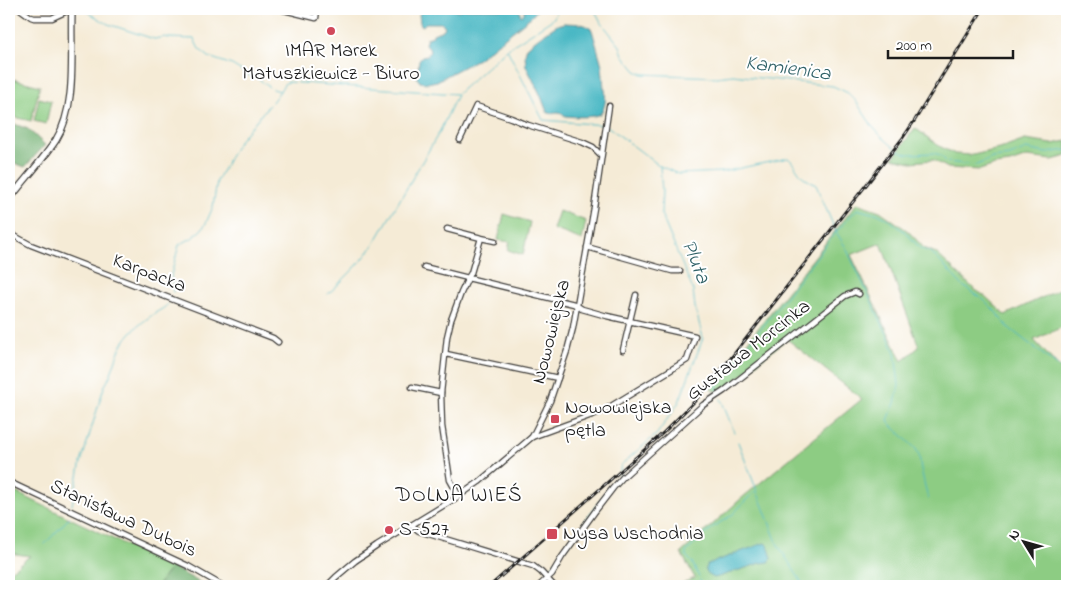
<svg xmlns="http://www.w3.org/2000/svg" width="1076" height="595" font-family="'Indie Flower',sans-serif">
  <rect width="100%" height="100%" fill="#fff"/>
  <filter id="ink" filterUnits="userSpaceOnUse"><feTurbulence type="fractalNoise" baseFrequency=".02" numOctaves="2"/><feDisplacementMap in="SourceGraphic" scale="10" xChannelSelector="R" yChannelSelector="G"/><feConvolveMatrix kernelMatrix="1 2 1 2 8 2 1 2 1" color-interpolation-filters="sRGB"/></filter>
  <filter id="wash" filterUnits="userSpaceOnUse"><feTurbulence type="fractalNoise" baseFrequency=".0096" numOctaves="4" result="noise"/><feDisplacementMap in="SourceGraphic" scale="20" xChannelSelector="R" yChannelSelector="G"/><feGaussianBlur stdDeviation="1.12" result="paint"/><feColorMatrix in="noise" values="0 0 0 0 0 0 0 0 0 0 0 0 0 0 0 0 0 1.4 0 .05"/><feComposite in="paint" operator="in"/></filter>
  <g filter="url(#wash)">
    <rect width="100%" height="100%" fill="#f5ebd6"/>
    <g fill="#8dcc83" stroke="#547450" fill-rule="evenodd">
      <path d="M9,78L40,86L31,121L9,116Z"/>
      <path d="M39,98L51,101L46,124L34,121Z"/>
      <path d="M915,128L939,146L955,154L973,155L1003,148L1025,140L1052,144L1067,141V156L1052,160L1027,157L1010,163L995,165L980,170L948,168L933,160L911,162L893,158Z"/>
      <path d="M857,203L880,211L908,231L924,248L936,253L974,289L985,296L1005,315L1067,286V325L1034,340L1067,376V586H676L695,578L681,553L743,497L862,399L787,339L722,391H713L711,388ZM881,243L919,347L902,361L851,255Z"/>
      <path d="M559,211L586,221L582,240L553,229Z"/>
      <path d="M504,214L530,222L523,255L508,250L510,242L498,240Z"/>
      <path d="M9,489L172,567L157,586H33L9,580V572L30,556L9,553Z"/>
    </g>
    <g fill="#72b071" stroke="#476646">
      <path d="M9,122L28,129L45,145L25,167L9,161Z"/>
      <path d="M172,567L206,586H157Z"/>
    </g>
    <g fill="#4ab8c4" stroke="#336a70">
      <path d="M427,9H453L457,11L463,9H519L521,16L524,13V9H538L532,16L478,59L448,75L437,81L427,83L420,82L417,78L419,60L422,56L428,55C432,49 428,48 425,44L427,38L433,36V34L443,30L445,27L443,24L441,23H426L423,26L421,25L420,23L419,14L422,11Z"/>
      <path d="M564,23C574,24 586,22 592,30L602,65L604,89H605C606,97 606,106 601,113C597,118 573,117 566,116C564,115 560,113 558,113C553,113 552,115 547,112L540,94L526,66L525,54L527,47L538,38L557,25Z"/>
      <path d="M764,543L768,545L772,558L769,562L761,563L715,578C710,577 707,573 705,568L708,564Z"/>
    </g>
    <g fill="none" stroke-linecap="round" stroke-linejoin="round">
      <g stroke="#4ab8c4" stroke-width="1">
        <path d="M85,9L91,14L108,24L154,39L166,37L168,38L194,39L199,49L209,57L232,65L250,76L259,79L269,87"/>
        <path d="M556,9V14L553,19L507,49L543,120L604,125"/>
        <path d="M594,9L601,22L620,46L623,55L636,71L643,74L716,77L733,75L833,86L848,93L855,100L873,127L880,135L897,150L908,154L934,153L940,155L947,162L976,165L984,162L992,158L1010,156L1026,149L1046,153L1067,150"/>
        <path d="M273,89L280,91L284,84L288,82L457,94L507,49"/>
        <path d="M272,102L280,91"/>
        <path d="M660,166L678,174L722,172L788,158C795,163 798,174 805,178C809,182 812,181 816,185L836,232L845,246L888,336L895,353L899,385L895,403L888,420L889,423L916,449L919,455L921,469L928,499"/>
        <path d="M173,292V288L171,275L179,245L192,238L202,229L206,223L213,207L217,181L238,142L269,105"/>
        <path d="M328,294C344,279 360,264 373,246L440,131L457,95"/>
        <path d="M719,392L717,387L718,384L836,232L857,209L871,213H876L888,219L905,232L921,249L931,252L963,286L984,300L994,310L1009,328L1067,373"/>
        <path d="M721,399L734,432"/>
        <path d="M738,442L778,545L804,586"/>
        <path d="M72,505C74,492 78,479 80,466L104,387C115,371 115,351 128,336C133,329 148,318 155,313C160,310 165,308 168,304"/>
        <path d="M45,544L70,517"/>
        <path d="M565,549L610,486L620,475C621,471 619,468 622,464L657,434L679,402L703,338L695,307L693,290L661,214L662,191L660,166L607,126"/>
        <path d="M546,575L560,556"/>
        <path d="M699,577L692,562L686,556V552L713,527L732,515L749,497L756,492"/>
        <path d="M700,580L702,586"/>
        <path d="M532,586L543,578"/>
      </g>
    </g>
  </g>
  <g filter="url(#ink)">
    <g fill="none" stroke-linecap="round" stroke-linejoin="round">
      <g stroke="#3d3b38" stroke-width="7">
        <g id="street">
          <path d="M20,9L31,17L34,18H52L67,11L72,12"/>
          <path d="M280,9L316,18L317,9"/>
          <path d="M460,140L476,106L511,118L528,125L582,142L593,147L601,155"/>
          <path d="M9,233L31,245L273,338L278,342"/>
          <path d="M481,238L495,241"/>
          <path d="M587,247L672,271H680"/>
          <path d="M424,267L468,278L471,273L481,238L447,229"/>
          <path d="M623,350L636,295"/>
          <path d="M446,354L558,378"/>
          <path d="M412,387L441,393"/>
          <path d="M9,482L188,566L223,586"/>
          <path d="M459,496L450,480L442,426L441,393L447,337L451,320L461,293L468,278L574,304L582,309L607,316L695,336L687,360L626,397L603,411L532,437"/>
          <path d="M411,525L419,531L533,566L541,572L554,586"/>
          <path d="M327,586L336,577L355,561L377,546L459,496L479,482L532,437L550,401L567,351L573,328L594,208L609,106"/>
          <path d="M539,586L552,574L562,557L596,510L613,488L623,477L703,405L724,391L845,296L855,292L859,294"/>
        </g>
      </g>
      <g stroke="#3d3b38" stroke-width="8">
        <path id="secondary" d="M9,200C24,180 42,161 56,140C78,105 70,49 72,9"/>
      </g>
      <use href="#street" stroke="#fff" stroke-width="4.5"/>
      <use href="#secondary" stroke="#fff" stroke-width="5.5"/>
      <g stroke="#1c1c1c" stroke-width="3">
        <path id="rail" d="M490,586L643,451L664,432L694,402L731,358L902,139L915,120L983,9"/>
      </g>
      <use href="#rail" stroke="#fff" stroke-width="1" stroke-dasharray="4" stroke-linecap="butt"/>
    </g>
  </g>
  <g fill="#d1495b" stroke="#fff" stroke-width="2">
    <circle cx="331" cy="31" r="5"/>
    <rect x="550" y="414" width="10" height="10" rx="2.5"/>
    <circle cx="389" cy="530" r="5"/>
    <rect x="546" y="528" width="12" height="12" rx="2.5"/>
  </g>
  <g text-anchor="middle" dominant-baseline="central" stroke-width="4" stroke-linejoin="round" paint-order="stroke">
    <g font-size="20" fill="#1c1c1c" stroke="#fff" text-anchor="start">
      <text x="331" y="51" text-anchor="middle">IMAR Marek<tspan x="331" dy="23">Matuszkiewicz - Biuro</tspan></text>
      <text x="565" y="408">Nowowiejska<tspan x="565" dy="23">pętla</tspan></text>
      <text x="399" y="530">S-527</text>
      <text x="563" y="534">Nysa Wschodnia</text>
    </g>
    <g font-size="20" fill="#1c1c1c" stroke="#fff">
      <text transform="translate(149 274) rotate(21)">Karpacka</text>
      <text transform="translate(552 332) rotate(-76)">Nowowiejska</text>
      <text transform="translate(749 351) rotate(-38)">Gustawa Morcinka</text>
      <text transform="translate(123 519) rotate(25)">Stanisława Dubois</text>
    </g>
    <g font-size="21" font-style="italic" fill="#316268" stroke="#fff">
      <text transform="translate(788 69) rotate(8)">Kamienica</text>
      <text transform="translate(695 262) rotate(68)">Pluta</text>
    </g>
    <g font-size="21" letter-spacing="1" fill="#1c1c1c" stroke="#fff">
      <text x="459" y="496">DOLNA WIEŚ</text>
    </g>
  </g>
  <rect width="1076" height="595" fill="none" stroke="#fff" stroke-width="30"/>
  <g transform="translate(1024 542) rotate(307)" stroke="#ffffff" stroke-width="4" paint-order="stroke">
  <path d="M0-4L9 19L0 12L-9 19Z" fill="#1c1c1c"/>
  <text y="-8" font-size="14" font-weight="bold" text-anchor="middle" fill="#1c1c1c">N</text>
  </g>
  <path d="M888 50v8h125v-8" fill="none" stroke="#1c1c1c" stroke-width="2.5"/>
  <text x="896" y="50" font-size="15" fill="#1c1c1c" stroke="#ffffff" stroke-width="4" paint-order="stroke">200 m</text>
</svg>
